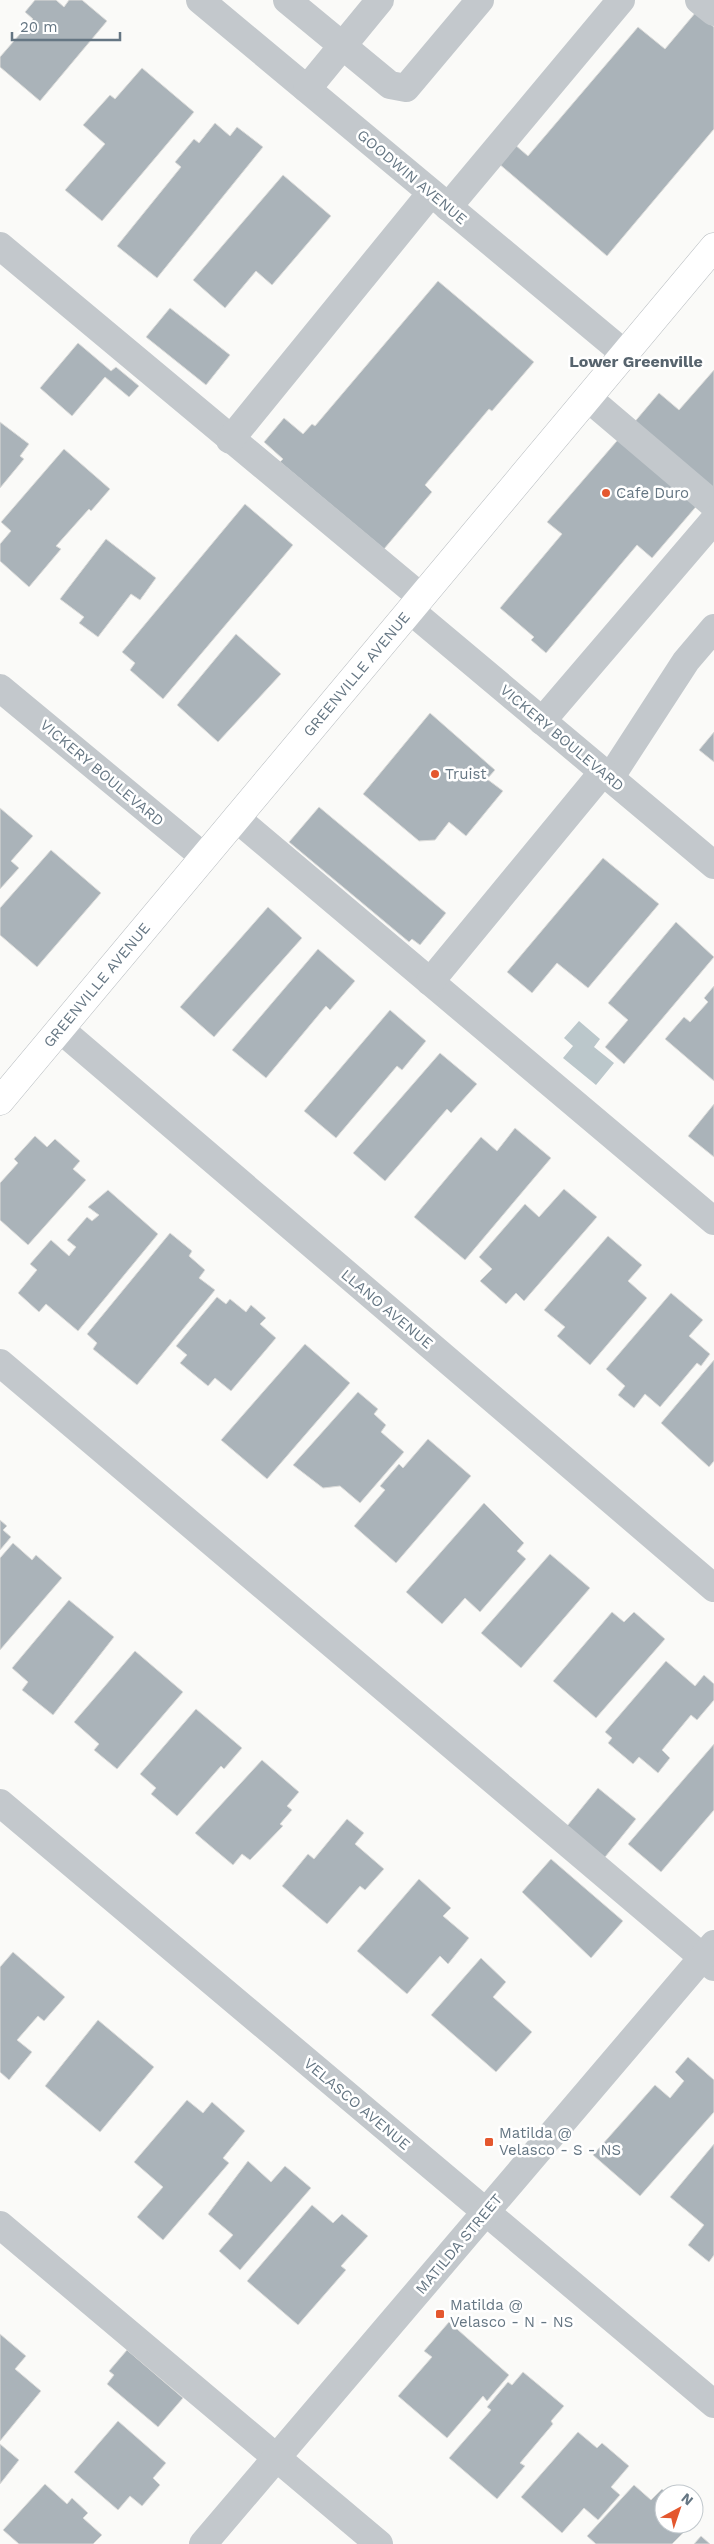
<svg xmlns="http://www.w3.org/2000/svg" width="714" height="2544" font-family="'Work Sans',sans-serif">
  <rect width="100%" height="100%" fill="#fafaf8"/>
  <path fill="#bbc7cb" d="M579,1021L600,1039L594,1047L614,1063L596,1085L563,1058L573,1046L564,1038Z"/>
  <g fill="#aab3b9" stroke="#dcdcda">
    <path d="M35,0H56L64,7L69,0H82L107,21L40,101L0,67V57L33,19L25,12Z"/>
    <path d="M696,12L714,27V129L607,256L491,157L507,138L528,156L638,27L665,49Z"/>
    <path d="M142,68L194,112L102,221L65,190L105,144L83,125L110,95L115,99Z"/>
    <path d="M215,123L230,136L237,127L263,147L157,278L117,246L181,167L175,162L194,139L199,143Z"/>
    <path d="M283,175L331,216L272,285L256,271L225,308L193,280Z"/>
    <path d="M438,281L534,362L492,411L489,409L425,485L432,492L384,549L280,462L283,459L264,442L284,418L303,434L312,424L315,426Z"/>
    <path d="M170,308L230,355L206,385L146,337Z"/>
    <path d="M78,343L111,371L116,367L139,386L129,397L105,377L72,416L40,388Z"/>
    <path d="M714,370V488L632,425L659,393L679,410Z"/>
    <path d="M0,422L29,444L20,456L24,459L0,488Z"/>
    <path d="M622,435L700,502L652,558L637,545L546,653L531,640L534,637L500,608L562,534L547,522Z"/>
    <path d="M64,449L110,489L91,511L89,509L56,546L61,549L29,587L0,561V544L11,531L1,522Z"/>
    <path d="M245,504L293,545L163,699L130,670L135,663L122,652Z"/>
    <path d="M106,539L156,578L140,600L131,594L98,637L79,623L84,617L60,599Z"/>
    <path d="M236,634L281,674L218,742L177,705Z"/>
    <path d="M430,713L495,770L487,779L503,791L466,836L449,822L435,840L419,841L363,794Z"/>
    <path d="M714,732V762L699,750Z"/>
    <path d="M319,807L446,913L420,945L412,939L409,942L289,842Z"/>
    <path d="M0,808L33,836L11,861L19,868L0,889Z"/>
    <path d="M51,850L101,893L37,967L0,935V908Z"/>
    <path d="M603,858L659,904L588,988L557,963L532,993L507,972Z"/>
    <path d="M268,907L302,938L214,1037L180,1007Z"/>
    <path d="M676,922L714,957L624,1064L605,1047L628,1020L608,1003Z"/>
    <path d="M318,949L355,981L330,1010L326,1006L266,1078L232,1050Z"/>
    <path d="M714,986V1081L665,1039L684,1017L690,1022L708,1002L704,998Z"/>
    <path d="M390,1010L426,1041L402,1070L397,1066L336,1138L304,1111Z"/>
    <path d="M440,1053L477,1084L451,1113L447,1109L385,1181L353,1153Z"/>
    <path d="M714,1104V1157L688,1136Z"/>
    <path d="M515,1128L551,1158L465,1260L414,1217L481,1137L497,1151Z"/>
    <path d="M35,1136L47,1147L55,1139L80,1161L73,1169L86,1180L28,1245L0,1220V1183L18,1163L14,1159Z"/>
    <path d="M564,1189L597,1217L524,1301L516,1293L506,1304L480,1281L492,1269L479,1257L525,1204L539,1217Z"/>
    <path d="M108,1190L158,1234L78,1331L46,1304L39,1312L18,1293L37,1270L30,1264L51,1240L69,1256L76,1247L67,1240L87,1217L92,1221L99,1215L88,1207Z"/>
    <path d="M170,1233L192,1251L189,1256L205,1270L199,1278L215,1290L137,1385L93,1349L97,1343L87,1334Z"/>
    <path d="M608,1236L642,1265L628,1281L647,1298L590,1365L557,1336L565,1327L544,1310Z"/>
    <path d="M671,1293L703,1320L689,1336L710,1354L701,1366L697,1363L660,1407L645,1394L634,1408L618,1395L625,1386L606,1369Z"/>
    <path d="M217,1297L226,1304L230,1299L246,1312L251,1305L266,1318L260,1324L276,1338L231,1391L215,1378L208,1386L180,1363L187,1355L176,1346Z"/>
    <path d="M305,1344L350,1383L267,1479L221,1440Z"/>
    <path d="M714,1360V1461L709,1467L661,1423Z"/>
    <path d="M358,1392L378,1409L374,1414L386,1425L381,1432L404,1452L360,1503L340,1486L323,1488L293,1465Z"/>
    <path d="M428,1439L471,1476L396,1563L354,1526L385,1490L380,1486L399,1464L403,1468Z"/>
    <path d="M484,1503L524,1543L517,1551L526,1559L480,1612L465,1598L442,1624L406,1592Z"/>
    <path d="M0,1520L7,1526L3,1530L11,1537L0,1550Z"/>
    <path d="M13,1543L32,1560L36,1555L62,1578L0,1650V1558Z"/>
    <path d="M550,1554L590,1588L521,1668L481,1633Z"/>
    <path d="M69,1600L114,1637L53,1715L22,1690L28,1682L12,1668Z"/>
    <path d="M612,1612L624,1622L634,1612L665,1639L596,1718L553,1681Z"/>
    <path d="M135,1651L183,1692L117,1769L94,1750L99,1744L74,1722Z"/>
    <path d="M666,1661L695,1686L704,1675L714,1684V1700L697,1720L691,1715L662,1750L670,1758L658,1773L639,1757L633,1764L608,1743L612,1738L605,1732Z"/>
    <path d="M196,1709L242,1748L224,1769L221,1766L177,1816L151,1794L156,1788L140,1774Z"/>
    <path d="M714,1744V1810L661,1872L628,1844Z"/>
    <path d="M262,1760L299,1792L287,1806L292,1810L280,1824L283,1826L250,1860L242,1854L233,1865L195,1833Z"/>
    <path d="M598,1788L636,1819L601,1862L563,1831Z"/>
    <path d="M347,1819L364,1833L355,1844L384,1869L365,1890L360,1886L327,1924L282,1886L308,1854L314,1859Z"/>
    <path d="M551,1859L623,1921L591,1958L522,1892Z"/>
    <path d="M419,1879L451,1908L443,1916L469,1938L448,1964L440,1956L407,1994L357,1951Z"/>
    <path d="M13,1952L65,1997L44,2021L38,2016L17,2040L32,2052L9,2080L0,2072V1967Z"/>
    <path d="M481,1958L506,1982L493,1997L532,2032L496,2072L431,2015Z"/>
    <path d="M98,2020L154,2067L100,2132L45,2086Z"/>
    <path d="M688,2057L714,2080V2112L640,2196L593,2155L655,2085L670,2098L684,2081L675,2072Z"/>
    <path d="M187,2100L203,2113L212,2102L245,2131L223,2158L229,2163L163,2240L137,2217L163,2187L134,2162Z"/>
    <path d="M714,2144V2255L709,2262L688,2245L704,2225L670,2197Z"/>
    <path d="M248,2161L271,2182L285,2166L311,2188L240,2270L219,2251L233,2235L208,2214Z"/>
    <path d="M312,2205L333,2223L342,2214L368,2236L341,2266L346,2270L298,2325L247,2281Z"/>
    <path d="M449,2322L509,2375L487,2401L483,2396L447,2438L398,2396L432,2357L424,2351Z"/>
    <path d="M0,2334L26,2356L15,2369L41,2391L0,2441Z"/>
    <path d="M127,2350L183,2398L158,2427L107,2384L114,2375L109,2371Z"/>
    <path d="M523,2372L564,2406L551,2421L553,2424L520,2463L525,2466L497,2499L449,2458L491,2410L487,2407L508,2382L512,2385Z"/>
    <path d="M118,2421L166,2463L153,2478L160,2485L142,2506L130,2496L118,2510L74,2472Z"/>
    <path d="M578,2432L597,2448L602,2443L629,2466L611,2487L620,2495L598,2520L584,2508L562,2533L521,2497Z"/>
    <path d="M0,2444L19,2460L0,2484Z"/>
    <path d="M45,2484L67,2504L72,2498L88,2513L83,2518L102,2535L93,2544H19L3,2530Z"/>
    <path d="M634,2485L651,2500L662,2489L667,2494H664V2524H692L672,2544H596L587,2536Z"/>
    <path d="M701,2536L710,2544H694Z"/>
  </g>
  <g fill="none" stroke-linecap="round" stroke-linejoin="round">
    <g stroke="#b5babe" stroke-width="29">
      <g id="major">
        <path id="s1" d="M0,1101L714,247"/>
      </g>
    </g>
    <g stroke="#c3c8cc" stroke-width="28">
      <path d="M200,0L625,354"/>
      <path d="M287,0L390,85L406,88L480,0"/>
      <path d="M699,0L714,12"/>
      <path d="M307,89L380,0"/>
      <path d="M448,207L621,0"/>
      <path d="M0,246L421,597"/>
      <path d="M588,398L714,505"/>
      <path d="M230,440L431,193"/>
      <path d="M410,610L714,865"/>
      <path d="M0,688L204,857"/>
      <path d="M542,721L714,520"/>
      <path d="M610,778L686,661L714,628"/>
      <path d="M236,818L714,1221"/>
      <path d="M430,982L603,772"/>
      <path d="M60,1029L714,1588"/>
      <path d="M0,1363L714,1967"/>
      <path d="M0,1803L714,2404"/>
      <path d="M0,2225L379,2544"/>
      <path d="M203,2544L714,1944"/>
    </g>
    <use href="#major" stroke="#fff" stroke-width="28"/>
  </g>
  <g fill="#e4572e" stroke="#fff" stroke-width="2">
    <circle cx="606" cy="493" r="5"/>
    <circle cx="435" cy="774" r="5"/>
    <rect x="484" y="2137" width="10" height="10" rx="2.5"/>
    <rect x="435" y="2309" width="10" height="10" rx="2.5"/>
  </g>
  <g text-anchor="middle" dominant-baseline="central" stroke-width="5" stroke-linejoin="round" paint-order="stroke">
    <g font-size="15" fill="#657683" stroke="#fff">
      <text transform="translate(412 177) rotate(40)">GOODWIN AVENUE</text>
      <text stroke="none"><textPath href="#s1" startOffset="556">GREENVILLE AVENUE</textPath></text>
      <text transform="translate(562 738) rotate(40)">VICKERY BOULEVARD</text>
      <text transform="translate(102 773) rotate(40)">VICKERY BOULEVARD</text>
      <text stroke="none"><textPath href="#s1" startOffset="151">GREENVILLE AVENUE</textPath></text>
      <text transform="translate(387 1309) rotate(40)">LLANO AVENUE</text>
      <text transform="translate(357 2104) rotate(40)">VELASCO AVENUE</text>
      <text transform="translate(459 2244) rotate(-50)">MATILDA STREET</text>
    </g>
    <g font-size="15" fill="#657683" stroke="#fff" text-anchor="start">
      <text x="616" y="493">Cafe Duro</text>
      <text x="445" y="774">Truist</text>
      <text x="499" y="2133">Matilda @<tspan x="499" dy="17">Velasco - S - NS</tspan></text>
      <text x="450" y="2305">Matilda @<tspan x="450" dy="17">Velasco - N - NS</tspan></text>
    </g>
    <g font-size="16" font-weight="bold" fill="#57646e" stroke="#fff">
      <text x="636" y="361">Lower Greenville</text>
    </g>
  </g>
  <g transform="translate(679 2509) rotate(40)"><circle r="24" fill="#ffffff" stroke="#c1c8cd"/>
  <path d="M0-4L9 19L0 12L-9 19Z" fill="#e4572e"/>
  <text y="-8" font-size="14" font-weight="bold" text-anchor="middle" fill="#657683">N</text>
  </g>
  <path d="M12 32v8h108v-8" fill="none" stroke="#657683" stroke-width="2.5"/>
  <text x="20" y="32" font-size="15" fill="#657683" stroke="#ffffff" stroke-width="4" paint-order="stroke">20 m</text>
</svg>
